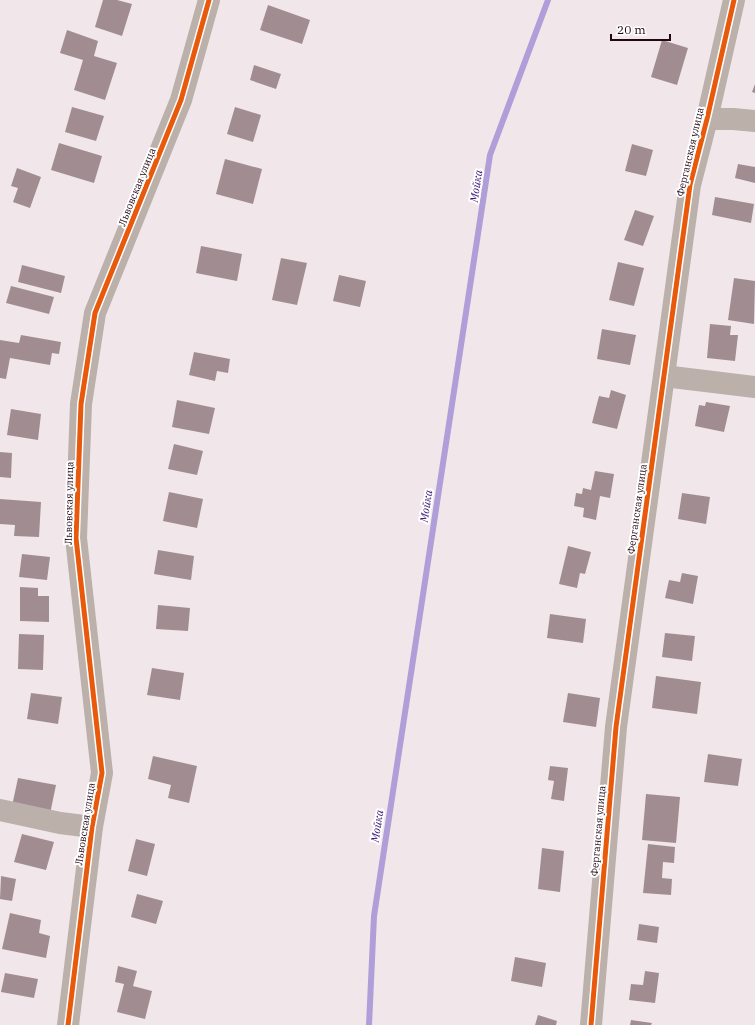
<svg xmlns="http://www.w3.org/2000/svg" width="755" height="1025" font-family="'IBM Plex Serif',serif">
  <rect width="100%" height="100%" fill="#f1e7ea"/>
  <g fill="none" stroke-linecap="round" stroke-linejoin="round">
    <path stroke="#b09ed8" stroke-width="6" d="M369,1025L374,916L490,155L548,0"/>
  </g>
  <g fill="#a18d91">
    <path d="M103,0H117L132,4L122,36L95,27Z"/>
    <path d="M268,5L310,20L302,44L260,30Z"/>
    <path d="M67,30L98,41L94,56L117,63L105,100L74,90L83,60L60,53Z"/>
    <path d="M662,40L688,48L677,85L651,77Z"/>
    <path d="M254,65L281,74L276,89L250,80Z"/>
    <path d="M755,84V93L752,92Z"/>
    <path d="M72,107L104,116L96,141L65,132Z"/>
    <path d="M235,107L261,115L253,142L227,134Z"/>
    <path d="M59,143L102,156L94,183L51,170Z"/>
    <path d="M632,144L653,150L646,176L625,171Z"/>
    <path d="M225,159L262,169L253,204L216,194Z"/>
    <path d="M738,164L755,167V183L735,178Z"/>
    <path d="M17,168L41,177L30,208L13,202L18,188L11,186Z"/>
    <path d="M715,197L754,204L751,223L712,215Z"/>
    <path d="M635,210L654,216L643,246L624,240Z"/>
    <path d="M201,246L242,254L237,281L196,273Z"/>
    <path d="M281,258L307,263L297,305L272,300Z"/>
    <path d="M618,262L644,268L634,306L609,300Z"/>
    <path d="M22,265L65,276L61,293L18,282Z"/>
    <path d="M339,275L366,281L360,307L333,301Z"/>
    <path d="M734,278L755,281L754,324L728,320Z"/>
    <path d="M11,286L54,297L49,314L6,303Z"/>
    <path d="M710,324L731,326L730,335H738L735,361L707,358Z"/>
    <path d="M602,329L636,335L630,365L597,359Z"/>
    <path d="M21,335L61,342L59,354L52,353L50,365L10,358L6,379L0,378V340L19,343Z"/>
    <path d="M194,352L230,359L228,373L217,371L215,381L189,375Z"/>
    <path d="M611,390L626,395L617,429L592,423L599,396L609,398Z"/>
    <path d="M177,400L215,408L209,434L172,427Z"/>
    <path d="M706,402L730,406L724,432L695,426L699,405L705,406Z"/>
    <path d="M11,409L41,414L38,440L7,435Z"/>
    <path d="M174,444L203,451L197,475L168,469Z"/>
    <path d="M0,452L12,453L11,478L0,477Z"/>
    <path d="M595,471L614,474L610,498L600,496L596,520L583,517L584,508L574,506L576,493L582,494L583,488L591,490Z"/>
    <path d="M169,492L203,499L197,528L163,521Z"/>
    <path d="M682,493L710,497L706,524L678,519Z"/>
    <path d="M0,499L41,502L39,537L14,536L15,525L0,524Z"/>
    <path d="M568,546L591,552L585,574L580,573L577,588L559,584Z"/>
    <path d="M158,550L194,556L191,580L154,574Z"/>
    <path d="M22,554L50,557L47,580L19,577Z"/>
    <path d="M682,573L698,576L693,604L665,598L669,580L680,582Z"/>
    <path d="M20,587L38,588V596H49V622L20,621Z"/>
    <path d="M158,605L190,608L188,631L156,629Z"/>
    <path d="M550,614L586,619L583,643L547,638Z"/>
    <path d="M665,633L695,636L692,661L662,657Z"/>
    <path d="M19,634L44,635L43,670L18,669Z"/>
    <path d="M152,668L184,673L180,700L147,695Z"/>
    <path d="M656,676L701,682L697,714L652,708Z"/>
    <path d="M31,693L62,697L58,724L27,719Z"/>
    <path d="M568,693L600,698L596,727L563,722Z"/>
    <path d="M708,754L742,759L738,786L704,782Z"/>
    <path d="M153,756L197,766L189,803L168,798L171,785L148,779Z"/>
    <path d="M550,766L568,768L564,801L551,799L554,781L548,780Z"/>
    <path d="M18,778L56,785L50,814L12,806Z"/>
    <path d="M646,794L680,797L676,843L642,840Z"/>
    <path d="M22,834L54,842L46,870L14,862Z"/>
    <path d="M136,839L155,844L147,876L128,871Z"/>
    <path d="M648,844L675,847L674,863L663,862L662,878L672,879L671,895L643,893Z"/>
    <path d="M542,848L564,851L560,892L538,889Z"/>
    <path d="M1,876L16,879L12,901L0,899Z"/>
    <path d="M137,894L163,901L156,924L131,917Z"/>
    <path d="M10,913L41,920L39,933L50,936L46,958L2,949Z"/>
    <path d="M639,924L659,927L657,943L637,940Z"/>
    <path d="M515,957L546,963L542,987L511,981Z"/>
    <path d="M118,966L137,971L133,986L152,991L145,1019L117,1012L124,984L115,982Z"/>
    <path d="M645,971L659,973L655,1003L629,1000L631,984L643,985Z"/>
    <path d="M5,973L38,979L34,998L1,992Z"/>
    <path d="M538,1015L557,1021L556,1025H535Z"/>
    <path d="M631,1020L652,1023L651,1025H630Z"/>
  </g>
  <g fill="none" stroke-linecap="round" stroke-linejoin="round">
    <g stroke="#bbb0aa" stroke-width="22">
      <path d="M707,119H733L755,121"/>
      <path d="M664,376L755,387"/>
      <path d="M0,810L60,823L92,827"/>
      <path d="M68,1025L92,827L102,773L76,538L81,404L95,313L181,100L209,0"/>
      <path d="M591,1025L616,727L690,185L707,119L734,0"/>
    </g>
    <g stroke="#fff" stroke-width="8">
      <g id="cycleway">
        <path d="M68,1025L92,827L102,773L76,538L81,404L95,313L181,100L209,0"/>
        <path d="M591,1025L616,727L690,185L707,119L734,0"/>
      </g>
    </g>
    <use href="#cycleway" stroke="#e8590c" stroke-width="5"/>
  </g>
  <g text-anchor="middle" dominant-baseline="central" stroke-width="4" stroke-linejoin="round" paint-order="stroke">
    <g font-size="10" fill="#220613" stroke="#fff">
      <text transform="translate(690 152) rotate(-77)">Ферганская улица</text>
      <text transform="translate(137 187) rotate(-68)">Львовская улица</text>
      <text transform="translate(69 503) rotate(-89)">Львовская улица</text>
      <text transform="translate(637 509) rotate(-82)">Ферганская улица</text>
      <text transform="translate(85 824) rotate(-81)">Львовская улица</text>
      <text transform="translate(598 831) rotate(-85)">Ферганская улица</text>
    </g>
    <g font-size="11" font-style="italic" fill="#3c1576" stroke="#fff">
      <text transform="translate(476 186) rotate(-81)">Мойка</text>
      <text transform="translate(426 506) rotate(-81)">Мойка</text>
      <text transform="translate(377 826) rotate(-81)">Мойка</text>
    </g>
  </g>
  <path d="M611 34v6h59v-6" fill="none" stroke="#220613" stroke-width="2"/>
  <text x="617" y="34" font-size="12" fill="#220613" stroke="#ffffff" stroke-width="3" paint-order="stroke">20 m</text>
</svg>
